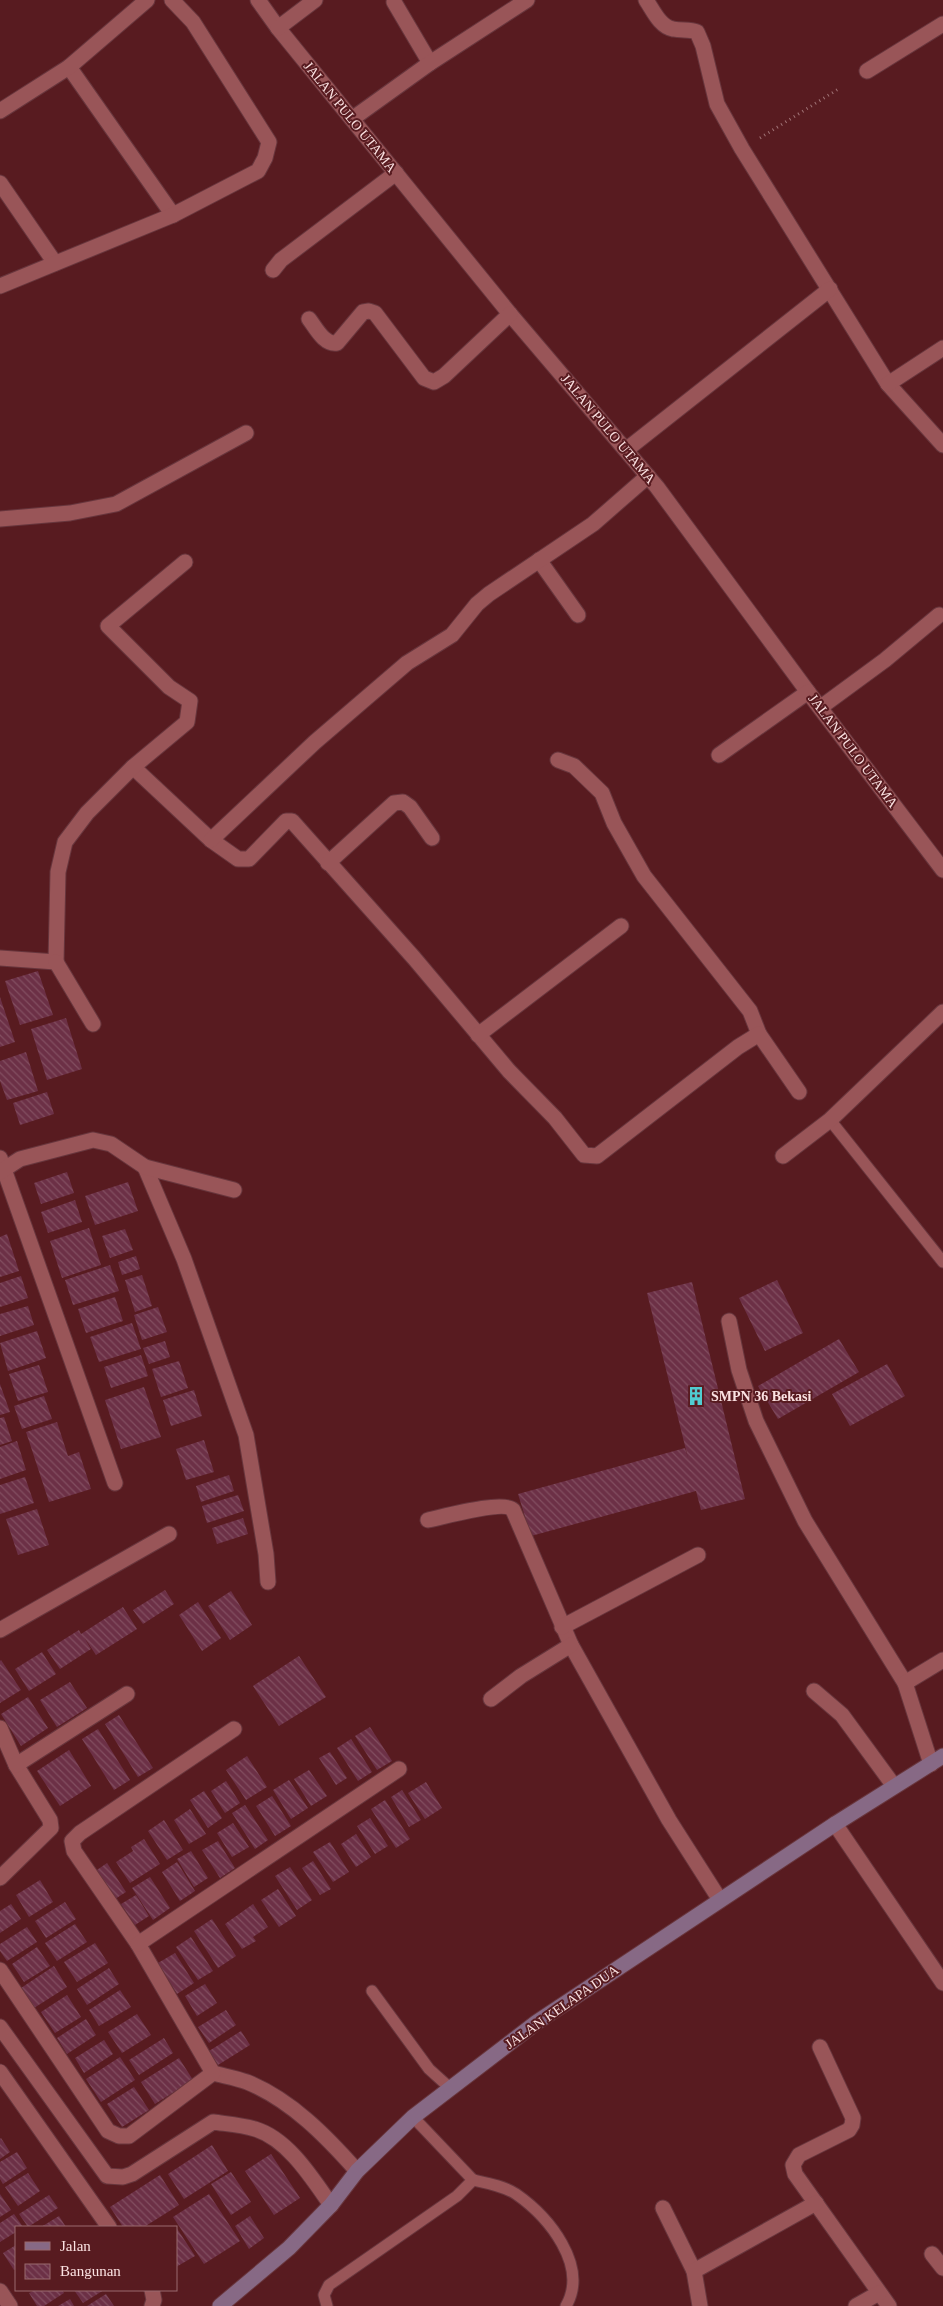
<svg xmlns="http://www.w3.org/2000/svg" width="943" height="2306" font-family="Georgia,serif">
  <defs>
    <pattern id="building-back-hatch" width="6" height="6" patternUnits="userSpaceOnUse" patternTransform="scale(1.25)"><rect width="6" height="6" fill="#6c3046"/><path d="M-1 5l2 2M0 0l6 6M5-1l2 2" fill="none" stroke="#824e60"/></pattern>
  </defs>
  <rect width="100%" height="100%" fill="#581b20"/>
  <g fill="url(#building-back-hatch)">
    <path d="M38,971L53,1015L20,1025L5,981Z"/>
    <path d="M0,997L15,1042L0,1047Z"/>
    <path d="M66,1018L82,1069L47,1080L31,1029Z"/>
    <path d="M26,1052L38,1091L7,1100L0,1081V1061Z"/>
    <path d="M47,1092L54,1114L20,1125L13,1103Z"/>
    <path d="M67,1172L74,1193L41,1204L34,1183Z"/>
    <path d="M128,1182L138,1211L95,1225L85,1196Z"/>
    <path d="M75,1200L82,1222L48,1233L41,1212Z"/>
    <path d="M89,1228L101,1265L62,1278L50,1241Z"/>
    <path d="M125,1229L133,1250L110,1258L102,1236Z"/>
    <path d="M7,1234L19,1271L0,1277V1237Z"/>
    <path d="M136,1256L140,1269L122,1275L118,1262Z"/>
    <path d="M110,1265L119,1291L73,1305L65,1280Z"/>
    <path d="M142,1275L152,1306L135,1312L125,1280Z"/>
    <path d="M21,1276L28,1298L0,1307V1283Z"/>
    <path d="M777,1280L803,1333L765,1351L739,1298Z"/>
    <path d="M692,1282L745,1499L701,1510L696,1491L531,1536L518,1494L685,1448L688,1458L647,1293Z"/>
    <path d="M115,1297L123,1321L86,1333L78,1309Z"/>
    <path d="M28,1306L34,1325L0,1336V1314Z"/>
    <path d="M158,1307L167,1332L142,1340L134,1315Z"/>
    <path d="M132,1323L141,1349L99,1362L90,1337Z"/>
    <path d="M37,1331L46,1358L8,1371L0,1343Z"/>
    <path d="M839,1339L859,1372L778,1419L758,1386Z"/>
    <path d="M165,1341L170,1357L149,1364L143,1348Z"/>
    <path d="M141,1355L148,1376L111,1388L104,1367Z"/>
    <path d="M179,1361L188,1388L161,1397L152,1369Z"/>
    <path d="M887,1364L905,1396L850,1426L832,1394Z"/>
    <path d="M39,1365L48,1392L18,1401L9,1374Z"/>
    <path d="M0,1384L10,1412L0,1415Z"/>
    <path d="M144,1387L161,1437L121,1449L105,1400Z"/>
    <path d="M194,1390L202,1416L171,1426L163,1400Z"/>
    <path d="M44,1396L52,1419L22,1429L14,1406Z"/>
    <path d="M4,1417L12,1441L0,1445V1418Z"/>
    <path d="M57,1422L68,1456L79,1452L91,1489L49,1502L26,1432Z"/>
    <path d="M204,1440L214,1472L186,1480L176,1449Z"/>
    <path d="M17,1441L26,1470L0,1479V1447Z"/>
    <path d="M229,1475L234,1491L201,1502L196,1486Z"/>
    <path d="M25,1477L34,1503L0,1514V1485Z"/>
    <path d="M238,1495L244,1511L207,1523L202,1506Z"/>
    <path d="M37,1509L49,1545L18,1555L6,1519Z"/>
    <path d="M243,1518L248,1534L217,1544L212,1528Z"/>
    <path d="M165,1590L174,1604L143,1624L133,1610Z"/>
    <path d="M231,1591L252,1625L230,1640L208,1606Z"/>
    <path d="M198,1602L221,1638L202,1651L179,1615Z"/>
    <path d="M123,1607L137,1629L96,1655L84,1637L91,1649L60,1669L47,1650L79,1630L81,1634Z"/>
    <path d="M42,1652L56,1674L29,1691L15,1669Z"/>
    <path d="M299,1656L326,1697L279,1726L253,1686Z"/>
    <path d="M1,1660L21,1690L0,1703V1661Z"/>
    <path d="M70,1682L87,1708L57,1727L40,1700Z"/>
    <path d="M28,1697L48,1728L21,1746L1,1714Z"/>
    <path d="M119,1715L153,1768L138,1777L105,1724Z"/>
    <path d="M370,1727L392,1761L377,1770L355,1736Z"/>
    <path d="M98,1729L130,1780L114,1790L82,1739Z"/>
    <path d="M351,1739L372,1772L358,1781L337,1748Z"/>
    <path d="M69,1750L91,1786L60,1806L37,1771Z"/>
    <path d="M330,1752L347,1778L336,1785L319,1758Z"/>
    <path d="M247,1756L267,1787L246,1800L226,1770Z"/>
    <path d="M309,1770L327,1796L311,1806L294,1779Z"/>
    <path d="M289,1780L308,1808L291,1819L273,1790Z"/>
    <path d="M226,1781L240,1803L225,1813L211,1791Z"/>
    <path d="M426,1782L442,1808L425,1819L408,1793Z"/>
    <path d="M402,1790L421,1820L409,1827L391,1797Z"/>
    <path d="M204,1791L222,1818L208,1828L190,1800Z"/>
    <path d="M272,1796L291,1826L275,1836L256,1806Z"/>
    <path d="M385,1800L410,1839L396,1848L371,1809Z"/>
    <path d="M245,1805L268,1840L255,1849L232,1813Z"/>
    <path d="M190,1809L206,1834L189,1844L174,1820Z"/>
    <path d="M370,1818L388,1846L375,1854L357,1826Z"/>
    <path d="M164,1820L183,1850L167,1860L148,1831Z"/>
    <path d="M233,1823L249,1847L232,1857L217,1833Z"/>
    <path d="M356,1834L371,1857L356,1867L341,1844Z"/>
    <path d="M144,1839L160,1864L130,1883L116,1862L133,1851L131,1847Z"/>
    <path d="M218,1841L235,1868L220,1878L202,1850Z"/>
    <path d="M330,1842L349,1872L333,1882L313,1852Z"/>
    <path d="M191,1851L208,1878L194,1887L177,1859Z"/>
    <path d="M313,1861L331,1889L320,1895L302,1868Z"/>
    <path d="M177,1862L195,1891L180,1901L162,1872Z"/>
    <path d="M107,1863L126,1892L112,1901L94,1872Z"/>
    <path d="M290,1867L312,1900L297,1910L275,1876Z"/>
    <path d="M150,1877L170,1908L153,1920L132,1888Z"/>
    <path d="M40,1880L53,1902L29,1917L16,1895Z"/>
    <path d="M278,1889L296,1916L279,1927L261,1900Z"/>
    <path d="M136,1895L149,1916L135,1925L121,1904Z"/>
    <path d="M65,1902L76,1919L46,1938L35,1921Z"/>
    <path d="M11,1904L21,1919L0,1933V1911Z"/>
    <path d="M253,1904L268,1927L253,1937L256,1941L242,1949L225,1924Z"/>
    <path d="M212,1919L236,1956L218,1968L194,1931Z"/>
    <path d="M75,1924L87,1942L57,1961L45,1943Z"/>
    <path d="M27,1927L37,1942L7,1961L0,1951V1944Z"/>
    <path d="M191,1937L213,1971L198,1980L176,1947Z"/>
    <path d="M95,1943L108,1963L77,1982L64,1962Z"/>
    <path d="M37,1947L50,1966L24,1982L12,1964Z"/>
    <path d="M175,1953L194,1983L177,1994L158,1963Z"/>
    <path d="M54,1966L67,1987L34,2008L21,1988Z"/>
    <path d="M109,1968L119,1984L87,2005L77,1989Z"/>
    <path d="M205,1984L217,2003L197,2016L185,1996Z"/>
    <path d="M120,1990L131,2007L99,2026L89,2010Z"/>
    <path d="M67,1995L81,2017L55,2033L41,2012Z"/>
    <path d="M226,2010L236,2025L209,2043L198,2027Z"/>
    <path d="M137,2014L151,2035L122,2053L108,2032Z"/>
    <path d="M86,2019L96,2035L67,2054L57,2038Z"/>
    <path d="M241,2031L250,2045L218,2065L209,2051Z"/>
    <path d="M164,2038L173,2053L139,2075L129,2060Z"/>
    <path d="M104,2040L113,2054L84,2073L75,2058Z"/>
    <path d="M120,2057L135,2080L101,2102L86,2079Z"/>
    <path d="M179,2058L193,2080L155,2104L141,2082Z"/>
    <path d="M134,2087L149,2110L122,2127L107,2104Z"/>
    <path d="M1,2138L10,2152L0,2159V2139Z"/>
    <path d="M212,2145L228,2171L184,2199L168,2174Z"/>
    <path d="M17,2152L27,2168L3,2184L0,2179V2162Z"/>
    <path d="M271,2154L300,2198L274,2215L245,2171Z"/>
    <path d="M231,2172L251,2202L231,2215L211,2184Z"/>
    <path d="M28,2173L40,2191L18,2206L5,2187Z"/>
    <path d="M160,2175L179,2205L144,2227H123L110,2207Z"/>
    <path d="M0,2194L11,2210L0,2217Z"/>
    <path d="M209,2194L240,2241L204,2264L173,2217Z"/>
    <path d="M49,2195L58,2208L28,2227L19,2214Z"/>
    <path d="M14,2214L23,2227H16V2232L0,2242V2223Z"/>
    <path d="M59,2216L66,2227H41Z"/>
    <path d="M250,2216L264,2238L249,2249L235,2226Z"/>
    <path d="M176,2227L195,2256L176,2267Z"/>
    <path d="M16,2245V2269L14,2270L3,2253Z"/>
    <path d="M35,2290H62L64,2293L44,2306H37L29,2293Z"/>
    <path d="M74,2290H104L83,2303Z"/>
    <path d="M106,2294L114,2306H87Z"/>
    <path d="M70,2299L74,2306H58Z"/>
  </g>
  <g fill="none" stroke-linecap="round" stroke-linejoin="round">
    <g stroke="#68363d" stroke-width="13">
      <g id="service">
        <path d="M830,1120L943,1262"/>
        <path d="M372,1991L429,2069L450,2088"/>
        <path d="M473,2180C487,2183 504,2186 516,2194C549,2217 589,2266 566,2306"/>
        <path d="M327,2306L324,2295L329,2285L457,2196L473,2180L413,2117"/>
      </g>
    </g>
    <g stroke="#68363d" stroke-width="17">
      <g id="minor">
        <path d="M258,0L278,28L510,314L657,487L808,692L943,870"/>
        <path d="M646,0C653,10 660,27 673,29C682,31 689,29 697,32L703,46L717,104L742,149L888,384L943,445"/>
        <path d="M394,2L430,63"/>
        <path d="M278,28L315,0"/>
        <path d="M69,67L173,215"/>
        <path d="M867,71L943,24"/>
        <path d="M0,111L69,67L147,0"/>
        <path d="M352,119L430,63L527,0"/>
        <path d="M0,183L55,263"/>
        <path d="M273,270L281,260L396,173"/>
        <path d="M0,286L173,215L258,171L265,158L269,142L193,22L172,0"/>
        <path d="M309,319C316,328 324,345 337,343L363,312L369,311L375,313L424,378L434,382L444,376L510,314"/>
        <path d="M888,384L943,348"/>
        <path d="M626,450L830,289"/>
        <path d="M0,519L70,513L116,504L246,433"/>
        <path d="M539,560L578,615"/>
        <path d="M821,707L885,660L939,615"/>
        <path d="M719,755L808,692"/>
        <path d="M558,760L574,766L602,793L614,823L644,876L750,1011L759,1034"/>
        <path d="M133,767L211,840L238,859H249L286,821H292L414,958L509,1071L555,1118L584,1155L597,1156L738,1047L759,1034L799,1092"/>
        <path d="M211,840L315,742L407,663L452,635L477,604L489,594L593,524L648,476"/>
        <path d="M328,863L394,803L403,802L410,807L432,838"/>
        <path d="M0,958L56,962L58,872L65,842L87,813L133,767L187,722L190,701L169,687L108,626L185,562"/>
        <path d="M56,962L93,1024"/>
        <path d="M478,1035L621,926"/>
        <path d="M783,1156L830,1120L943,1012"/>
        <path d="M0,1158L115,1483"/>
        <path d="M145,1167L184,1259L246,1435L266,1554L268,1582"/>
        <path d="M0,1172L20,1159L93,1140L111,1144L145,1167L234,1190"/>
        <path d="M729,1321L739,1370L756,1421L805,1521L905,1683"/>
        <path d="M428,1520C443,1517 504,1500 513,1510L571,1645L669,1820L720,1900"/>
        <path d="M562,1627L698,1555"/>
        <path d="M0,1630L169,1534"/>
        <path d="M814,1691L842,1715L894,1786"/>
        <path d="M491,1699L521,1676L571,1645"/>
        <path d="M0,1728L16,1765L50,1820L51,1828L0,1878"/>
        <path d="M234,1729L80,1833L72,1841L74,1851L138,1944L213,2073C224,2076 236,2078 247,2082C291,2100 326,2136 357,2171"/>
        <path d="M931,1764L905,1683L943,1660"/>
        <path d="M16,1765L127,1694"/>
        <path d="M835,1824L943,1983"/>
        <path d="M138,1944L399,1769"/>
        <path d="M0,1970L108,2131L119,2136H129L213,2073"/>
        <path d="M0,2027L107,2176L123,2177L132,2174L213,2122C227,2124 242,2125 255,2129C288,2139 312,2178 331,2205"/>
        <path d="M820,2047L853,2118L852,2125L849,2130L799,2155L793,2165L795,2174L889,2306"/>
        <path d="M0,2072L109,2227"/>
        <path d="M663,2208L694,2271"/>
        <path d="M932,2254L943,2268"/>
        <path d="M152,2290L154,2300L152,2306"/>
        <path d="M0,2291L10,2306"/>
        <path d="M700,2306L694,2271L816,2203"/>
        <path d="M856,2306L879,2293"/>
      </g>
    </g>
    <g stroke="#68363d" stroke-width="17">
      <path id="secondary" d="M220,2306L289,2248L331,2205L357,2171L413,2117L537,2022L835,1824L943,1756"/>
    </g>
    <path stroke="#a17477" stroke-width="3" stroke-dasharray="1 4" stroke-linecap="butt" d="M760,138L840,88"/>
    <use href="#service" stroke="#995558" stroke-width="11"/>
    <use href="#minor" stroke="#995558" stroke-width="15"/>
    <use href="#secondary" stroke="#876985" stroke-width="15"/>
  </g>
  <defs>
    <g id="building-bare" transform="scale(1.5)"><path d="M-4-6H4V6H1V3H-1V6H-4ZM-2.5-4.3h1.7v1.8h-1.7ZM.8-4.3h1.7v1.8H.8ZM-2.5-1h1.7V.8h-1.7ZM.8-1h1.7V.8H.8Z" fill="#51ccd1" stroke="#581b20" stroke-width="2.5" paint-order="stroke"/></g>
  </defs>
  <g fill-rule="evenodd">
    <use href="#building-bare" x="696" y="1396"/>
  </g>
  <g text-anchor="middle" dominant-baseline="central" stroke-width="4" stroke-linejoin="round" paint-order="stroke">
    <g font-size="14" fill="#fbe2e2" stroke="#581b20">
      <text transform="translate(350 117) rotate(51)">JALAN PULO UTAMA</text>
      <text transform="translate(608 429) rotate(50)">JALAN PULO UTAMA</text>
      <text transform="translate(853 751) rotate(53)">JALAN PULO UTAMA</text>
      <text transform="translate(562 2007) rotate(-35)">JALAN KELAPA DUA</text>
    </g>
    <g font-size="14" font-weight="bold" fill="#fbe2e2" stroke="#581b20" text-anchor="start">
      <text x="711" y="1396">SMPN 36 Bekasi</text>
    </g>
  </g>
  <rect x="15" y="2226" width="162" height="65" fill="#581b20" stroke="#996b6e"/>
  <rect x="25" y="2242" width="25" height="8" fill="#876985" stroke="#996b6e"/>
  <text x="60" y="2251" font-size="15" fill="#fbe2e2">Jalan</text>
  <rect x="25" y="2264" width="25" height="15" fill="url(#building-back-hatch)" stroke="#996b6e"/>
  <text x="60" y="2276" font-size="15" fill="#fbe2e2">Bangunan</text>
</svg>
